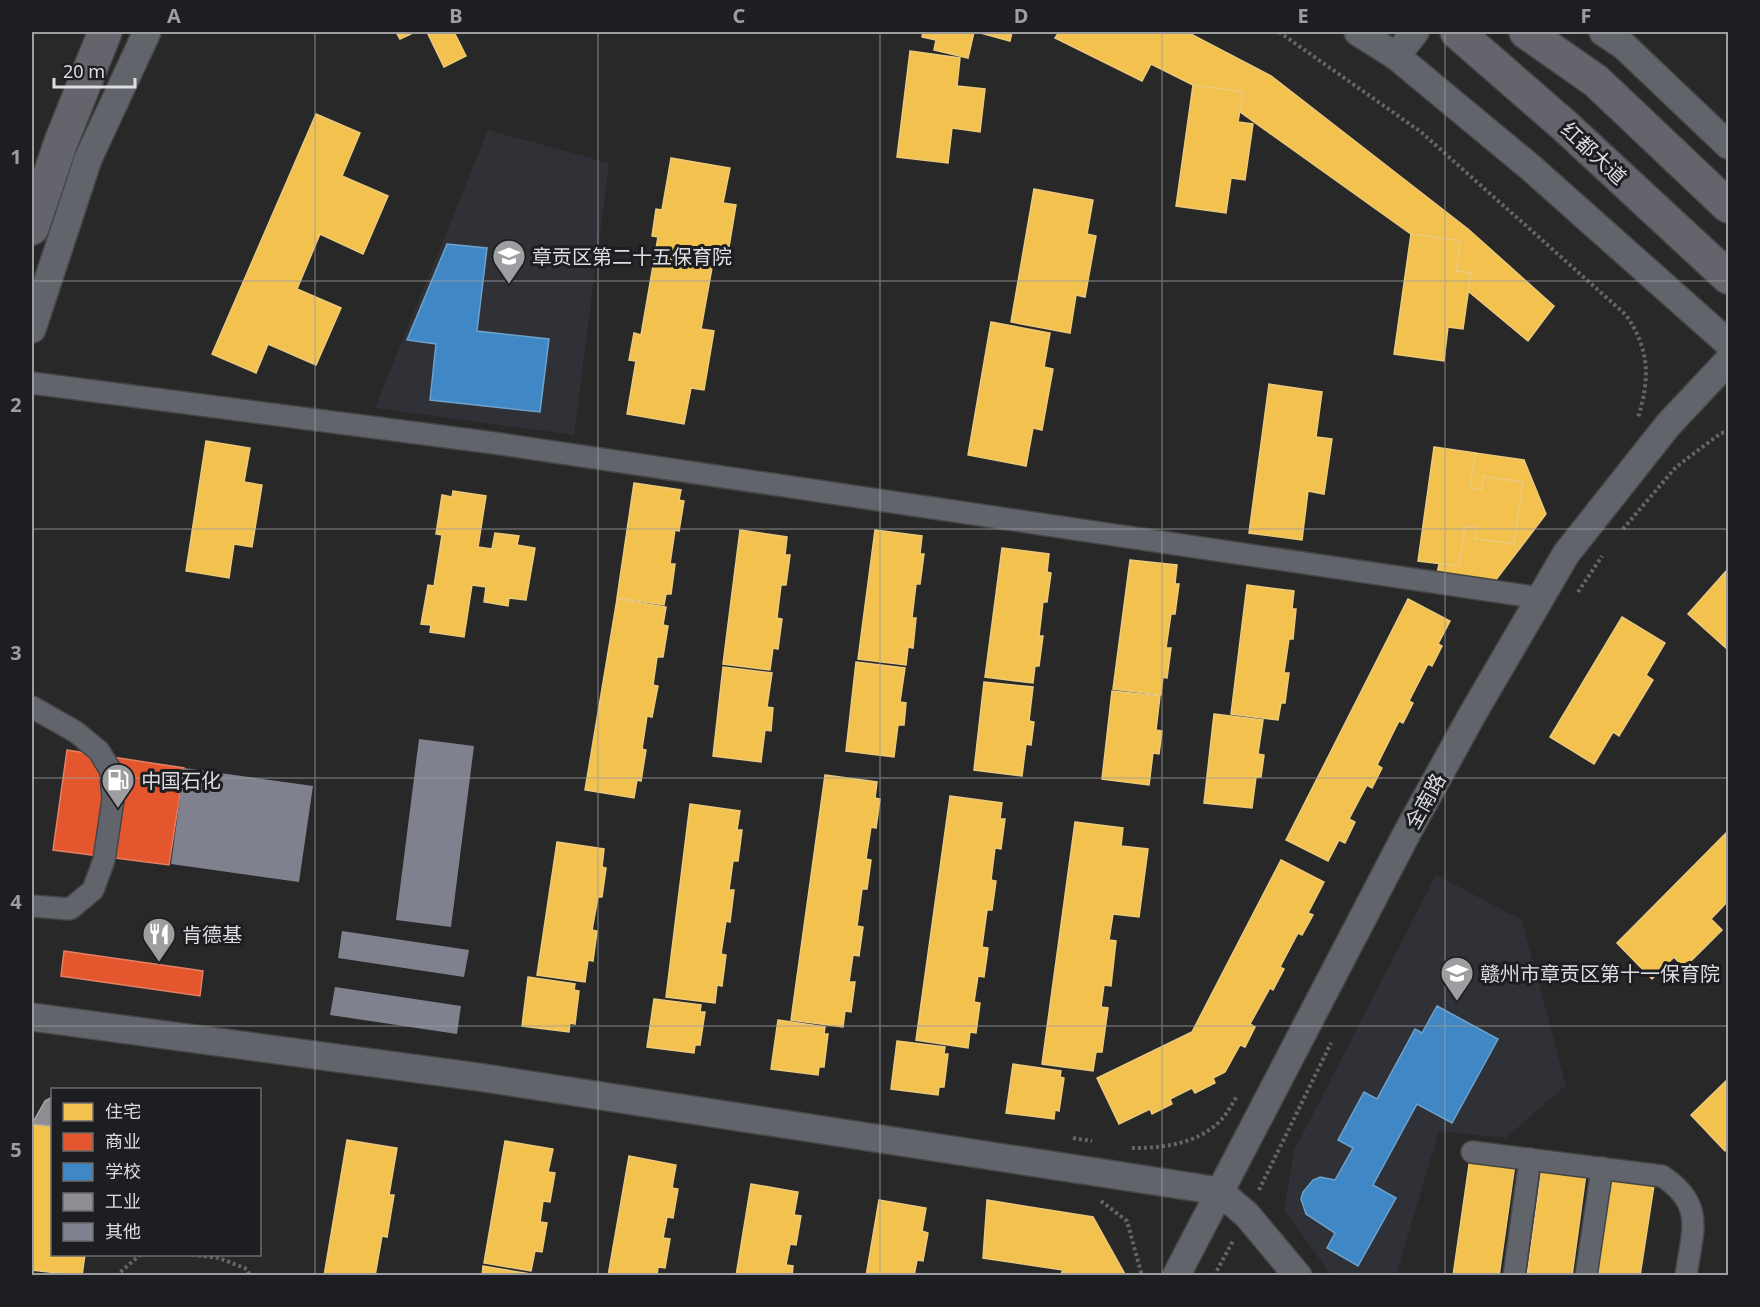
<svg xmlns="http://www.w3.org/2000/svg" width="1760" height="1307" font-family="'Noto Sans','Noto Sans SC',sans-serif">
  <rect width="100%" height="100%" fill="#282829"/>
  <g fill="#2f3137">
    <path d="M488,130L609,163L574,435L375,408Z"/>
    <path d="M1436,875L1522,920L1566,1085L1506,1138L1439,1131L1396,1275H1331L1284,1210L1294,1151Z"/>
  </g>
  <g fill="#f2c14e" stroke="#ecca7a" stroke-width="1.5">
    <path d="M396,32H415L400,39Z"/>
    <path d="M427,32H454L466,56L444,67Z"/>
    <path d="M923,32H974L968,58L934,50L936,40L922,37Z"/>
    <path d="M977,32H1012L1010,41Z"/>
    <path d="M1059,32H1187L1271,76L1468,229L1554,306L1528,341L1468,291L1471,273L1456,271L1460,241L1411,234L1240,112L1243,92L1193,85L1151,64L1142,81L1055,38Z"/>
    <path d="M910,51L960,58L957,86L985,89L980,132L952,128L948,163L897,157Z"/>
    <path d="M1193,85L1243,92L1238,122L1253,124L1245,180L1231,178L1226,213L1176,206Z"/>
    <path d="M316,114L360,133L342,176L388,196L363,254L320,234L297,289L341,308L316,365L268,344L256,373L212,354Z"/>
    <path d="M671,158L730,168L723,203L736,205L726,265L713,262L701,329L714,331L704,390L691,388L684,424L627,414L636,361L629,360L634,333L641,335L658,237L652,236L656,209L662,210Z"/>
    <path d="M1034,189L1093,200L1087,234L1096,236L1085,297L1076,295L1070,333L1011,322Z"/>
    <path d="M1411,234L1460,241L1456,271L1471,273L1463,329L1448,327L1444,361L1394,354Z"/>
    <path d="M991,322L1050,333L1044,367L1053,369L1042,430L1033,428L1026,466L968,455Z"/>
    <path d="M1269,384L1322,392L1316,437L1332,439L1324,494L1308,491L1302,540L1249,533Z"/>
    <path d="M206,441L250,448L244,482L262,485L252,547L234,544L229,578L186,571Z"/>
    <path d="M1434,447L1475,453L1470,488L1481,490L1483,476L1523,482L1514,544L1475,539L1476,528L1465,526L1459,566L1418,561Z"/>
    <path d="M1475,453L1524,460L1546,514L1492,585L1436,578L1439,564L1459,566L1465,526L1476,528L1475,539L1514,544L1523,482L1483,476L1481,490L1470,488Z"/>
    <path d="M634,483L681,490L679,500L684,501L679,531L675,530L670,564H675L671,594H666L664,605L617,598Z"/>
    <path d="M453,491L486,496L478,547L492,549L495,533L519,536L517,545L535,548L526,600L509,598L508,606L484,602L486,587L472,585L464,637L430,632L431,625L421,624L428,585L434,586L442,535L436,534L442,495L452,497Z"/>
    <path d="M740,530L787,537L785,555H790L786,585H781L777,618L782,619L778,649L773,648L770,670L723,664Z"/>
    <path d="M875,530L922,536L920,554H924L920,584H916L912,618H916L913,648L908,647L906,665L858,659Z"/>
    <path d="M1002,548L1049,554L1047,572L1051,573L1047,602H1043L1039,636H1043L1039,666H1035L1033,683L985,677Z"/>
    <path d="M1130,560L1177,565L1175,584H1179L1175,614H1171L1166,648H1171L1167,678L1163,677L1161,695L1113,689Z"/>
    <path d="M1728,569V646L1726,648L1688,614Z"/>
    <path d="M1247,585L1294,591L1292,609H1296L1293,639H1289L1284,673H1289L1285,703H1281L1278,720L1231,714Z"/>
    <path d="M617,599L666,607L663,625L668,626L663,657H657L653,685L658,686L652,717L647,716L642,749L646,750L641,781L637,780L634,798L585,790Z"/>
    <path d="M1408,599L1450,621L1438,644L1442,646L1432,666L1428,664L1409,701L1413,703L1403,723L1399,721L1377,765L1382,768L1372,788L1367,785L1349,819L1355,822L1345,843L1339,840L1328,861L1286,840Z"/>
    <path d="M1622,617L1665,643L1646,675L1653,680L1619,736L1613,732L1594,764L1550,737Z"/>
    <path d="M856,662L905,668L900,702L906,703L904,725H898L894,757L846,751Z"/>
    <path d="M723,667L772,673L767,707L773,708L771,731L765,730L761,762L713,756Z"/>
    <path d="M984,682L1033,687L1029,721L1034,722L1031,745L1026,744L1022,776L974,770Z"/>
    <path d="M1112,691L1160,696L1156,730L1162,731L1159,754L1153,753L1149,785L1102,779Z"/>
    <path d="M1214,714L1263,720L1258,754L1264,755L1261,777H1256L1252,808L1204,803Z"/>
    <path d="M825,775L877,782L875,798L880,799L876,828L871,827L866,859L871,860L867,889H862L857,926L863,927L859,956L853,955L849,982H855L851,1012L845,1011L843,1027L791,1020Z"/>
    <path d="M950,796L1002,803L1000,819H1005L1001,849L995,848L991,880L996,881L992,910H987L982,947L988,948L984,977L978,976L974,1002L980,1003L976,1033L970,1032L968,1048L916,1040Z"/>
    <path d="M690,804L740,811L737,830H742L738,861H733L729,890H734L730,922L726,921L721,954L726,955L722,986L717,985L715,1003L666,997Z"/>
    <path d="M1075,822L1123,828L1121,846L1148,849L1139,917L1113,914L1109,940L1116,941L1111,986L1104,985L1101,1007L1108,1008L1102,1052H1096L1093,1071L1042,1064Z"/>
    <path d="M1728,831V901L1711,919L1722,930L1684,968L1674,957L1652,979L1617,943Z"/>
    <path d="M557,842L604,849L602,867L606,868L602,897H598L592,930L597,931L593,961L588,960L585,982L537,975Z"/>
    <path d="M1281,860L1324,882L1308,913L1313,915L1302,935L1298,933L1280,967L1284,969L1273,990L1270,988L1250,1024L1255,1027L1245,1047L1240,1045L1225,1072L1213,1078L1215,1083L1195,1093L1192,1088L1170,1099L1172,1104L1152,1114L1150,1109L1119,1124L1097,1078L1192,1032Z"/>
    <path d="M528,977L575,984L574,990L579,991L575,1024L570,1023L569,1032L522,1026Z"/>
    <path d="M654,999L701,1005L700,1012H705L700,1045H695L694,1053L647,1047Z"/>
    <path d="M778,1020L825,1027L824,1034H828L824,1067H819L818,1075L771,1069Z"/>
    <path d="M897,1041L945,1047L944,1054H948L944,1087H939L938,1095L891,1089Z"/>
    <path d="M1013,1064L1061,1071L1060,1077L1064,1078L1059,1111L1055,1110L1054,1119L1006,1113Z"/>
    <path d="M1728,1079V1148L1725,1151L1691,1115Z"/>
    <path d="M32,1124L52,1126V1254H85L82,1276L32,1270Z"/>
    <path d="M347,1140L397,1148L389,1195H394L387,1237L382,1236L375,1276H324Z"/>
    <path d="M505,1141L553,1149L548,1172L555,1173L550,1202L543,1201L540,1222L547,1223L542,1252L535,1251L531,1271L484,1263Z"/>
    <path d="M629,1156L676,1165L672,1188L678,1189L673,1218L667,1217L663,1238L670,1239L665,1268L658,1267L657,1276H608Z"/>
    <path d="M1470,1158L1515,1164L1499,1276H1453Z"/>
    <path d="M1542,1167L1586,1174L1572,1276H1527Z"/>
    <path d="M1611,1178L1654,1185L1640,1276H1596Z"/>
    <path d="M751,1184L798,1192L794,1215L801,1216L796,1245L790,1244L786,1265L793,1266L792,1276H736Z"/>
    <path d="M879,1200L926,1208L922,1231L928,1233L923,1261L917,1260L914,1276H866Z"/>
    <path d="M987,1200L1093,1217L1126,1276H1060L1063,1270L983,1258Z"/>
    <path d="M483,1266L530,1274V1276H482Z"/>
  </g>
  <g fill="#e4572e" stroke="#e28063" stroke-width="1.5">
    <path d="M67,750L184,768L169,865L53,850Z"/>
    <path d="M64,951L203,971L200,996L61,976Z"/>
  </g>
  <g fill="#3f88c5" stroke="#6ea2cd" stroke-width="1.5">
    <path d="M447,244L487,248L477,331L549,339L540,412L430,400L436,344L407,340Z"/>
    <path d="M1437,1006L1498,1039L1452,1123L1417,1104L1373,1185L1396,1198L1358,1266L1327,1248L1335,1233L1306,1214L1301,1199L1303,1192L1313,1180L1320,1177L1335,1180L1353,1148L1338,1140L1364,1092L1377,1099L1415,1029L1422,1033Z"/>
  </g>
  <path fill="#8d8d92" stroke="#a5a5a9" stroke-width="1.5" d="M52,1097V1126L32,1124L45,1101Z"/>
  <g fill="#7f828e">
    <path d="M419,739L474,746L451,927L396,920Z"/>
    <path d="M184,768L313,786L299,882L171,864Z"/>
    <path d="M342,931L469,950L464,977L338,958Z"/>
    <path d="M335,987L461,1006L457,1034L330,1015Z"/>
  </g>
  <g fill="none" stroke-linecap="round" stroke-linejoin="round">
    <g stroke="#454546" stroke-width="24">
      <g id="minor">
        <path d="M32,383L494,443L1540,598"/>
        <path d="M32,707L76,732L99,751L111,771L113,800L104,860L93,890L70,909L32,906"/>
        <path d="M1472,1152L1662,1176C1706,1205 1692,1231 1686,1276"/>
        <path d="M1514,1276L1530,1159"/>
        <path d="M1586,1276L1602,1168"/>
      </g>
    </g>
    <g stroke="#454546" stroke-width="30">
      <g id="tertiary">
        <path d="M1358,32L1396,56L1530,167L1728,343"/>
        <path d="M1603,32L1624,46L1728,145"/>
        <path d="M1396,56L1415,32"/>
        <path d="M32,329L88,159L147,32"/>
        <path d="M32,1017L478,1077L1219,1191L1247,1215L1298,1276"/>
        <path d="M1176,1276L1407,833L1472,715L1566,554L1668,425L1728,361"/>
      </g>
    </g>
    <g stroke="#454546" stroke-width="36">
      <g id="primary">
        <path d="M1457,32L1565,126L1728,277"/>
        <path d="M1526,32L1596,81L1728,206"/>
        <path d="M32,228L61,142L105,32"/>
      </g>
    </g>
    <g stroke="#64656a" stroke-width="4" stroke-dasharray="3 3" stroke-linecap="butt">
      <path d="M1279,32L1421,132L1626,315C1650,350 1650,378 1638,418"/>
      <path d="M1623,529L1676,467L1721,433L1728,432"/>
      <path d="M1578,592L1602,556"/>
      <path d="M1073,1138L1092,1141"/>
      <path d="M1132,1148C1163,1148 1198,1144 1221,1120C1227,1114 1232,1104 1237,1096"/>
      <path d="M1259,1190L1331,1043"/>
      <path d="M1101,1201L1127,1221L1142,1276"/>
      <path d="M186,1254L219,1258L247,1269L250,1276"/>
      <path d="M116,1276L141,1254"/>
      <path d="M1214,1276L1234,1239"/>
    </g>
    <use href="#minor" stroke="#62646b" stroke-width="21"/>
    <use href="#tertiary" stroke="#62646b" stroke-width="27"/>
    <use href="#primary" stroke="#63646c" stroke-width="33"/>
  </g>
  <path fill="none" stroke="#9e9ea0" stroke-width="1.5" stroke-opacity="0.55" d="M315,32V1276M598,32V1276M880,32V1276M1162,32V1276M1445,32V1276M32,281H1728M32,529H1728M32,778H1728M32,1026H1728"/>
  <defs>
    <g id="school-pin" transform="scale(1.725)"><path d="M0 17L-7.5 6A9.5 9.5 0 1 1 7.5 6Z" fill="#9e9ea0" stroke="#1d1e21"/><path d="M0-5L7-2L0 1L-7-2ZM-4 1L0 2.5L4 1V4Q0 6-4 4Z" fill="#fff"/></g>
    <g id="fuel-pin" transform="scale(1.725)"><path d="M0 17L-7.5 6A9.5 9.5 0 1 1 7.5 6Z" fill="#9e9ea0" stroke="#1d1e21"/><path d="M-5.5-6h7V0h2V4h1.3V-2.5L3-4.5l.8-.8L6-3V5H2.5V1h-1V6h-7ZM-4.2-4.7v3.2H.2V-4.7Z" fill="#fff"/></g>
    <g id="restaurant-pin" transform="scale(1.725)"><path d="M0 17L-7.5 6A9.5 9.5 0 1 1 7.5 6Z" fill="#9e9ea0" stroke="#1d1e21"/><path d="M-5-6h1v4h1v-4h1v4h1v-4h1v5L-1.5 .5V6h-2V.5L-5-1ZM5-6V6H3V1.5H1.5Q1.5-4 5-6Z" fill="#fff"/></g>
  </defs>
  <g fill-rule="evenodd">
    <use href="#school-pin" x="509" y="256"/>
    <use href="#fuel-pin" x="118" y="780"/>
    <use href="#restaurant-pin" x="159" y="934"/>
    <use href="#school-pin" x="1457" y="973"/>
  </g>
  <g text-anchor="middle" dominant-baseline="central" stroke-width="6" stroke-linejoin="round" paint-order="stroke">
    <g font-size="20" fill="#dddee0" stroke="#1d1e21">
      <text transform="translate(1594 153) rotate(43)">红都大道</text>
      <text transform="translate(1425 801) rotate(-61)">全南路</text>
    </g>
    <g font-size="20" fill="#dddee0" stroke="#1d1e21" text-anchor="start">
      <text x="532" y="256">章贡区第二十五保育院</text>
      <text x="141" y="780">中国石化</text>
      <text x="182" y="934">肯德基</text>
      <text x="1480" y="973">赣州市章贡区第十一保育院</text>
    </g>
  </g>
  <rect width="1760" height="1307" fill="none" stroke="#1d1e21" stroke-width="66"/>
  <rect x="51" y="1088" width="210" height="168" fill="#1d1e21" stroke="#6a6b6d" stroke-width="1.5"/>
  <rect x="63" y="1103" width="30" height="18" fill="#f2c14e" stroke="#6a6b6d" stroke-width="1.5"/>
  <text x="105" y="1118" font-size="18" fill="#dddee0">住宅</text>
  <rect x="63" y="1133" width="30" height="18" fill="#e4572e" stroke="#6a6b6d" stroke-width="1.5"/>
  <text x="105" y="1148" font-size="18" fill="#dddee0">商业</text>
  <rect x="63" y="1163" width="30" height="18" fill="#3f88c5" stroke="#6a6b6d" stroke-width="1.5"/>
  <text x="105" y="1178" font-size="18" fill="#dddee0">学校</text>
  <rect x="63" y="1193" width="30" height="18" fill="#8d8d92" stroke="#6a6b6d" stroke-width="1.5"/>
  <text x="105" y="1208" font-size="18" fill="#dddee0">工业</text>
  <rect x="63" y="1223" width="30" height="18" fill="#7f828e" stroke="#6a6b6d" stroke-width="1.5"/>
  <text x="105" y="1238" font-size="18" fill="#dddee0">其他</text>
  <path d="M54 78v9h81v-9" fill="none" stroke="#dddee0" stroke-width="3"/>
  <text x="63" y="78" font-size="18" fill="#dddee0" stroke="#1d1e21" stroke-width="4.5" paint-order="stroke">20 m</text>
  <rect x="33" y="33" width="1694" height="1241" fill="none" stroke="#9e9ea0" stroke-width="2"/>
  <g font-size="20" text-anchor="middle" font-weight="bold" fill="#9e9ea0">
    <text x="174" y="23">A</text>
    <text x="456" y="23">B</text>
    <text x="739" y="23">C</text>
    <text x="1021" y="23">D</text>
    <text x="1303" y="23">E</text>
    <text x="1586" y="23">F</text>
    <text x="16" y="164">1</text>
    <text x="16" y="412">2</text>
    <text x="16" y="660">3</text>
    <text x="16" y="909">4</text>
    <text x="16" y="1157">5</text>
  </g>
</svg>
